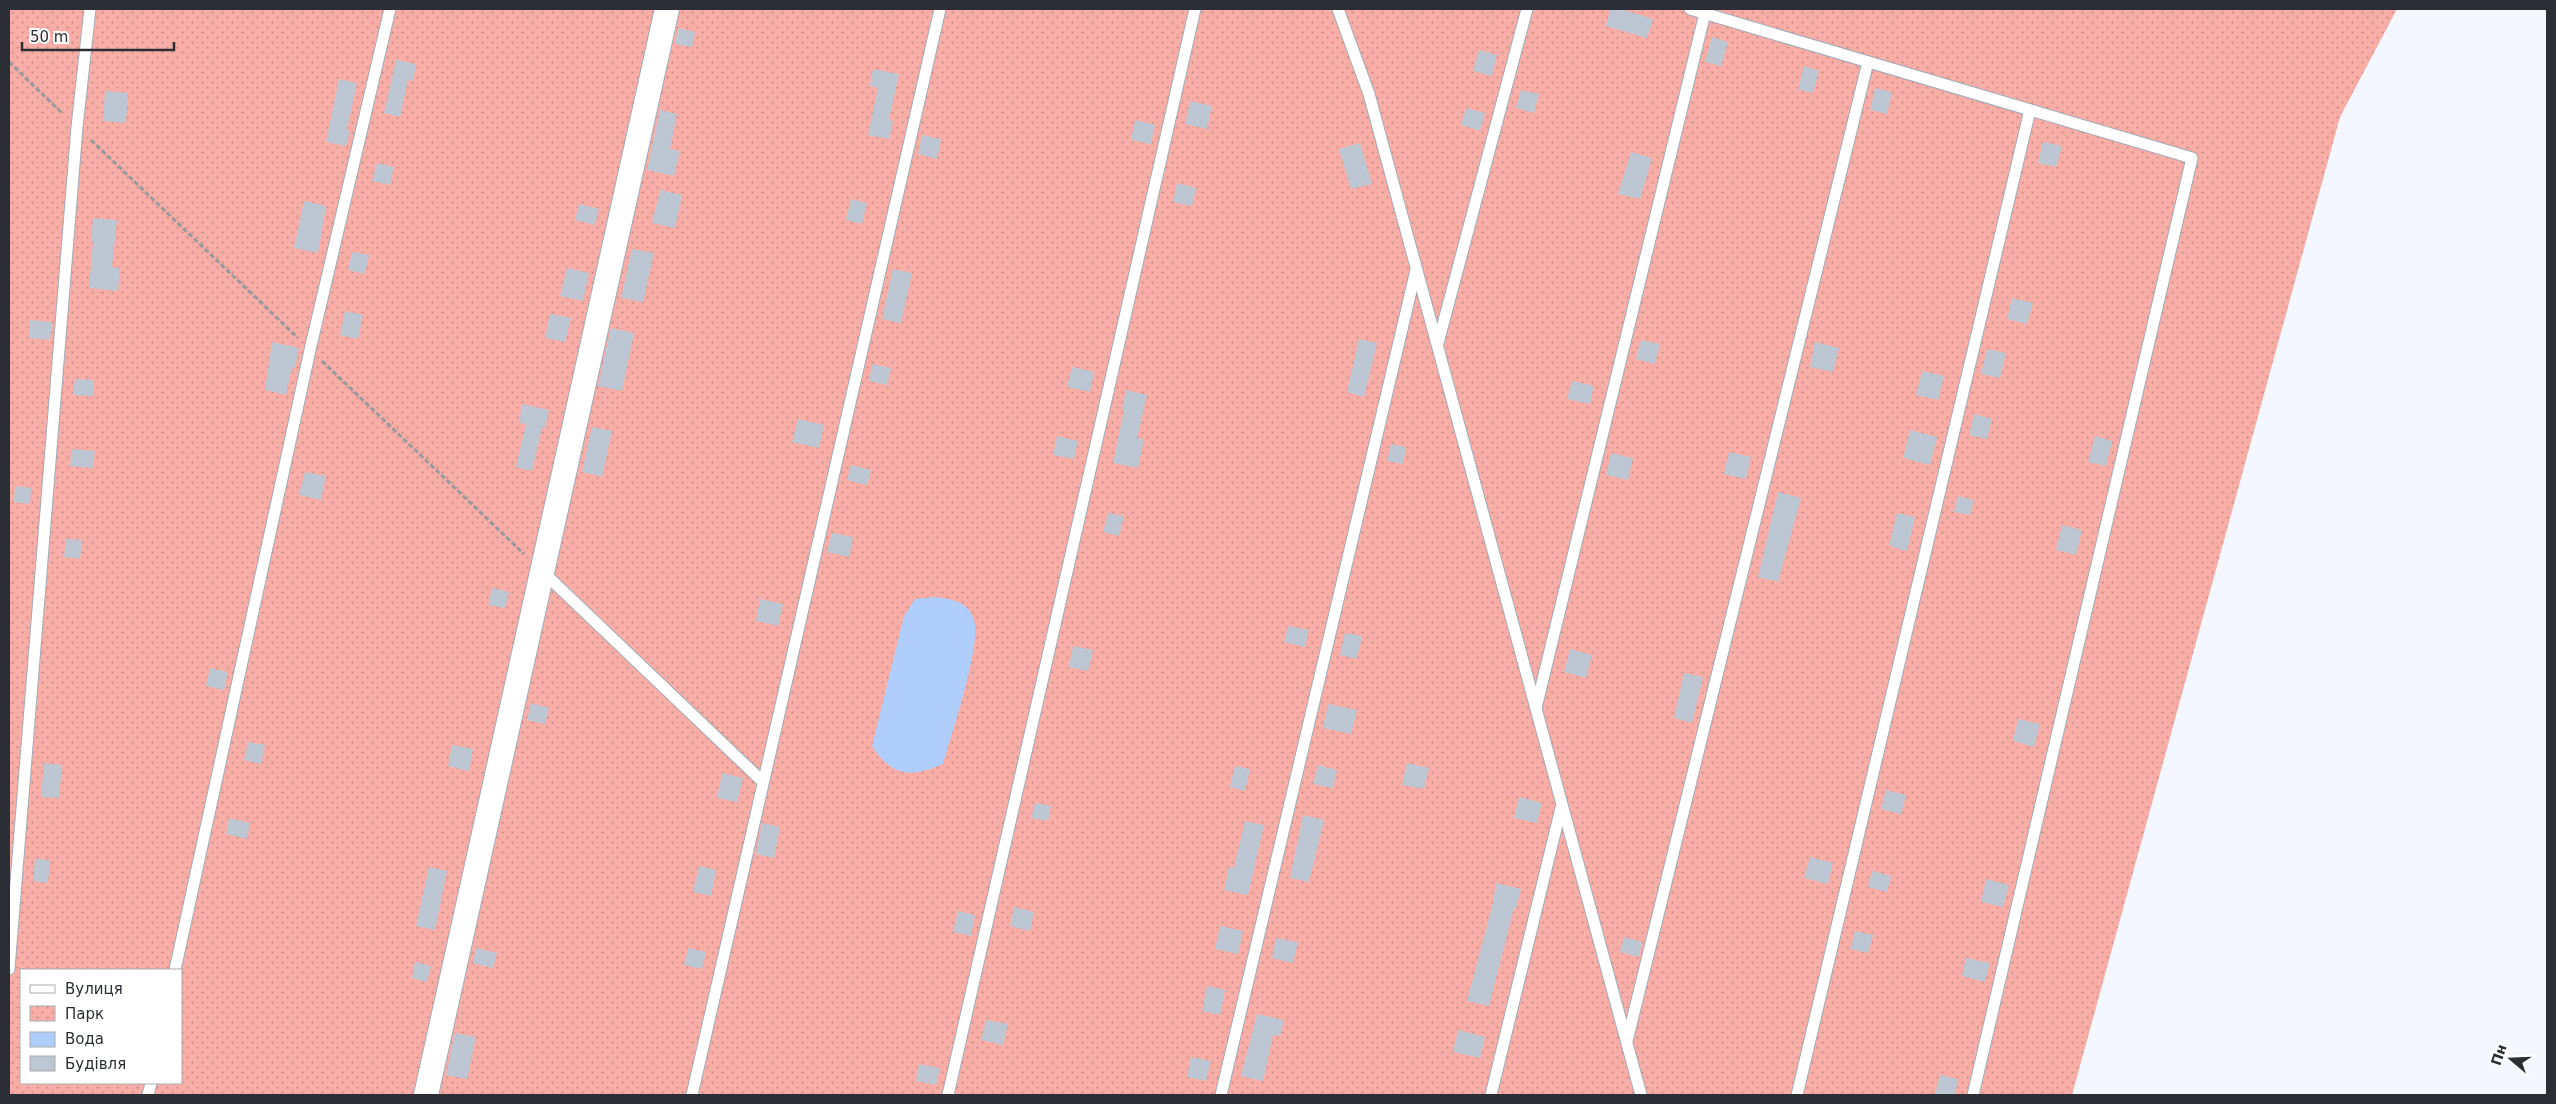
<svg xmlns="http://www.w3.org/2000/svg" width="2556" height="1104" font-family="'DejaVu Sans',sans-serif">
  <defs>
    <pattern id="park-dots" width="8" height="8" patternUnits="userSpaceOnUse" patternTransform="scale(1.25)"><rect width="8" height="8" fill="#f8aea6"/><path d="M2 2h.1M6 6h.1" fill="none" stroke="#c98e88" stroke-width="1.8" stroke-linecap="round"/></pattern>
  </defs>
  <rect width="100%" height="100%" fill="#f4f8fe"/>
  <path fill="url(#park-dots)" fill-rule="evenodd" d="M9,9H2397L2340,117L2072,1095H9ZM21,970H181V1083H21Z"/>
  <path fill="#b0cefb" d="M934,597C949,599 966,600 973,617C984,640 951,735 943,764C910,778 892,777 872,746L904,616L915,599Z"/>
  <g fill="#bdc6d3">
    <path d="M1610,9H1621L1653,19L1647,38L1606,26Z"/>
    <path d="M678,28L695,32L692,47L675,44Z"/>
    <path d="M1712,37L1728,42L1721,66L1705,62Z"/>
    <path d="M1479,50L1497,55L1492,76L1473,71Z"/>
    <path d="M396,60L416,64L413,81L408,80L400,117L384,113Z"/>
    <path d="M1804,66L1819,71L1813,93L1798,89Z"/>
    <path d="M873,69L899,74L889,120L893,121L889,139L868,135L878,88L870,86Z"/>
    <path d="M339,79L357,83L347,130L350,131L346,146L326,142Z"/>
    <path d="M1875,88L1892,92L1887,114L1870,110Z"/>
    <path d="M1521,90L1539,94L1534,113L1516,108Z"/>
    <path d="M105,91L128,93L126,123L103,121Z"/>
    <path d="M1190,101L1212,106L1207,129L1185,124Z"/>
    <path d="M1466,108L1485,113L1480,131L1461,125Z"/>
    <path d="M660,110L677,114L670,149L680,151L674,176L647,170Z"/>
    <path d="M1135,120L1155,125L1151,144L1131,140Z"/>
    <path d="M922,135L941,139L937,159L918,154Z"/>
    <path d="M2043,142L2062,146L2056,167L2038,163Z"/>
    <path d="M1360,143L1372,184L1351,189L1339,149Z"/>
    <path d="M1631,152L1652,158L1640,199L1618,194Z"/>
    <path d="M377,163L394,167L390,185L372,181Z"/>
    <path d="M1177,183L1196,188L1192,206L1173,202Z"/>
    <path d="M660,190L682,195L675,228L652,223Z"/>
    <path d="M851,199L867,203L862,224L846,220Z"/>
    <path d="M304,201L326,206L318,253L294,248Z"/>
    <path d="M579,204L599,209L595,225L575,220Z"/>
    <path d="M93,218L117,220L112,267L120,268L118,291L89,288L93,242H91Z"/>
    <path d="M632,249L654,253L643,302L621,298Z"/>
    <path d="M352,252L369,255L365,274L348,270Z"/>
    <path d="M567,268L589,273L583,301L560,296Z"/>
    <path d="M893,269L912,273L901,323L882,319Z"/>
    <path d="M2012,298L2033,303L2027,324L2007,319Z"/>
    <path d="M345,311L363,315L358,339L340,335Z"/>
    <path d="M550,314L571,318L565,342L545,338Z"/>
    <path d="M30,320L52,322L50,340L29,338Z"/>
    <path d="M611,328L634,333L622,391L598,386Z"/>
    <path d="M1359,339L1377,343L1364,397L1347,392Z"/>
    <path d="M1641,340L1660,344L1655,364L1636,359Z"/>
    <path d="M272,342L299,348L295,368L292,367L286,395L265,390Z"/>
    <path d="M1815,342L1839,348L1833,372L1810,367Z"/>
    <path d="M1987,349L2006,353L2000,378L1981,374Z"/>
    <path d="M872,364L891,368L887,385L869,381Z"/>
    <path d="M1072,367L1094,372L1090,392L1067,387Z"/>
    <path d="M1922,371L1944,376L1938,400L1916,395Z"/>
    <path d="M75,379L94,380L93,396L73,395Z"/>
    <path d="M1572,381L1594,386L1590,404L1567,399Z"/>
    <path d="M1126,390L1147,395L1137,438L1144,439L1138,468L1113,463L1124,410L1122,409Z"/>
    <path d="M522,404L549,410L545,428H542L532,471L516,467L526,424L519,423Z"/>
    <path d="M1974,414L1992,419L1987,439L1969,435Z"/>
    <path d="M798,419L824,425L819,448L792,442Z"/>
    <path d="M592,427L612,431L602,477L582,472Z"/>
    <path d="M1910,430L1937,437L1930,465L1903,458Z"/>
    <path d="M1057,436L1078,441L1074,459L1053,455Z"/>
    <path d="M2095,436L2112,441L2106,466L2088,462Z"/>
    <path d="M1391,444L1406,447L1403,464L1387,461Z"/>
    <path d="M72,449L95,451L93,468L70,466Z"/>
    <path d="M1729,452L1751,457L1746,479L1724,474Z"/>
    <path d="M1611,453L1633,458L1628,480L1606,475Z"/>
    <path d="M851,465L871,470L867,485L847,480Z"/>
    <path d="M305,472L326,476L321,500L299,495Z"/>
    <path d="M15,486L31,488L30,504L14,502Z"/>
    <path d="M1778,492L1801,498L1778,582L1758,577Z"/>
    <path d="M1958,496L1974,500L1970,515L1954,512Z"/>
    <path d="M1108,513L1124,516L1119,536L1103,532Z"/>
    <path d="M1897,513L1915,517L1907,551L1889,546Z"/>
    <path d="M2062,525L2082,530L2076,555L2056,550Z"/>
    <path d="M832,533L853,537L849,557L827,552Z"/>
    <path d="M66,539L82,540L80,559L64,557Z"/>
    <path d="M492,588L509,592L505,608L488,605Z"/>
    <path d="M760,599L783,604L778,626L756,621Z"/>
    <path d="M1288,626L1309,630L1305,647L1284,642Z"/>
    <path d="M1345,633L1362,636L1357,659L1340,655Z"/>
    <path d="M1073,646L1093,650L1088,671L1069,667Z"/>
    <path d="M1570,649L1592,655L1586,678L1564,672Z"/>
    <path d="M210,668L228,672L224,690L206,686Z"/>
    <path d="M1684,673L1703,677L1692,723L1674,718Z"/>
    <path d="M531,703L549,708L545,724L527,720Z"/>
    <path d="M1328,704L1357,710L1351,734L1323,728Z"/>
    <path d="M2018,719L2040,724L2034,747L2013,741Z"/>
    <path d="M248,742L265,745L261,764L244,760Z"/>
    <path d="M452,745L473,749L469,771L448,766Z"/>
    <path d="M44,763L62,765L59,798L41,797Z"/>
    <path d="M1407,763L1429,768L1424,789L1402,785Z"/>
    <path d="M1318,765L1337,770L1333,788L1313,784Z"/>
    <path d="M1235,766L1250,769L1245,791L1230,787Z"/>
    <path d="M722,773L743,778L737,802L717,798Z"/>
    <path d="M1886,790L1906,795L1901,814L1881,809Z"/>
    <path d="M1519,797L1542,803L1537,823L1514,818Z"/>
    <path d="M1035,803L1051,806L1048,821L1031,818Z"/>
    <path d="M1303,815L1324,820L1309,882L1290,878Z"/>
    <path d="M229,818L250,823L247,839L226,834Z"/>
    <path d="M1245,821L1264,825L1248,895L1224,890L1229,867L1234,868Z"/>
    <path d="M762,823L780,827L774,858L756,854Z"/>
    <path d="M1810,857L1833,863L1828,884L1804,878Z"/>
    <path d="M35,859L50,860L48,883L33,881Z"/>
    <path d="M699,866L716,870L711,896L693,892Z"/>
    <path d="M429,867L447,871L435,930L416,926Z"/>
    <path d="M1872,871L1891,876L1887,892L1868,887Z"/>
    <path d="M1986,879L2009,885L2003,907L1981,902Z"/>
    <path d="M1496,883L1521,889L1516,909L1514,908L1489,1006L1467,1001L1493,903Z"/>
    <path d="M1014,907L1034,912L1030,931L1010,926Z"/>
    <path d="M958,911L975,915L971,936L953,932Z"/>
    <path d="M1220,926L1243,931L1238,954L1215,949Z"/>
    <path d="M1855,931L1873,935L1868,953L1850,949Z"/>
    <path d="M1624,937L1642,942L1639,957L1620,952Z"/>
    <path d="M1276,938L1298,942L1293,963L1272,958Z"/>
    <path d="M476,948L497,953L493,968L473,963Z"/>
    <path d="M688,948L706,952L702,969L684,965Z"/>
    <path d="M1966,958L1990,963L1985,982L1962,976Z"/>
    <path d="M415,962L431,966L427,982L412,978Z"/>
    <path d="M1207,986L1225,990L1220,1015L1202,1011Z"/>
    <path d="M1257,1014L1284,1020L1280,1036L1273,1035L1263,1081L1241,1076Z"/>
    <path d="M986,1020L1008,1024L1003,1045L981,1040Z"/>
    <path d="M1458,1030L1485,1037L1480,1058L1453,1052Z"/>
    <path d="M455,1033L476,1037L467,1079L446,1075Z"/>
    <path d="M1191,1057L1211,1061L1206,1081L1187,1077Z"/>
    <path d="M919,1064L940,1068L936,1085L916,1081Z"/>
    <path d="M1940,1075L1958,1079L1955,1095H1935Z"/>
  </g>
  <g fill="none" stroke-linecap="round" stroke-linejoin="round">
    <g stroke="#a2abb8" stroke-width="13">
      <g id="lane">
        <path d="M1338,9L1369,94L1641,1095"/>
        <path d="M1690,9L2192,158L1973,1095"/>
        <path d="M1438,343L1527,9"/>
        <path d="M542,571L762,781"/>
        <path d="M1536,708L1705,13"/>
        <path d="M9,969L77,127L90,9"/>
        <path d="M175,970L310,350L390,9"/>
        <path d="M1627,1041L1868,62"/>
        <path d="M148,1095L151,1083"/>
        <path d="M692,1095L940,9"/>
        <path d="M948,1095L1195,9"/>
        <path d="M1221,1095L1416,270"/>
        <path d="M1491,1095L1561,808"/>
        <path d="M1797,1095L2030,110"/>
      </g>
    </g>
    <g stroke="#a2abb8" stroke-width="26">
      <path id="street" d="M426,1095L667,9"/>
    </g>
    <g stroke="#979aa0" stroke-width="3" stroke-dasharray="5 2.5" stroke-linecap="butt">
      <path d="M9,62L63,114"/>
      <path d="M91,140L298,338"/>
      <path d="M322,361L524,554"/>
    </g>
    <use href="#lane" stroke="#fff" stroke-width="11"/>
    <use href="#street" stroke="#fff" stroke-width="24"/>
  </g>
  <rect width="2556" height="1104" fill="none" stroke="#2b2e34" stroke-width="20"/>
  <rect x="20" y="969" width="162" height="115" fill="#ffffff" stroke="#aaabae"/>
  <rect x="30" y="985" width="25" height="8" fill="#ffffff" stroke="#aaabae"/>
  <text x="65" y="994" font-size="15" fill="#2b2e34">Вулиця</text>
  <rect x="30" y="1006" width="25" height="15" fill="url(#park-dots)" stroke="#aaabae"/>
  <text x="65" y="1019" font-size="15" fill="#2b2e34">Парк</text>
  <rect x="30" y="1032" width="25" height="15" fill="#b0cefb" stroke="#aaabae"/>
  <text x="65" y="1044" font-size="15" fill="#2b2e34">Вода</text>
  <rect x="30" y="1056" width="25" height="15" fill="#bdc6d3" stroke="#aaabae"/>
  <text x="65" y="1069" font-size="15" fill="#2b2e34">Будівля</text>
  <g transform="translate(2511 1059) rotate(289)" stroke="#ffffff" stroke-width="4" paint-order="stroke">
  <path d="M0-4L9 19L0 12L-9 19Z" fill="#2b2e34"/>
  <text y="-8" font-size="14" font-weight="bold" text-anchor="middle" fill="#2b2e34">Пн</text>
  </g>
  <path d="M22 42v8h152v-8" fill="none" stroke="#2b2e34" stroke-width="2.5"/>
  <text x="30" y="42" font-size="15" fill="#2b2e34" stroke="#ffffff" stroke-width="4" paint-order="stroke">50 m</text>
</svg>
